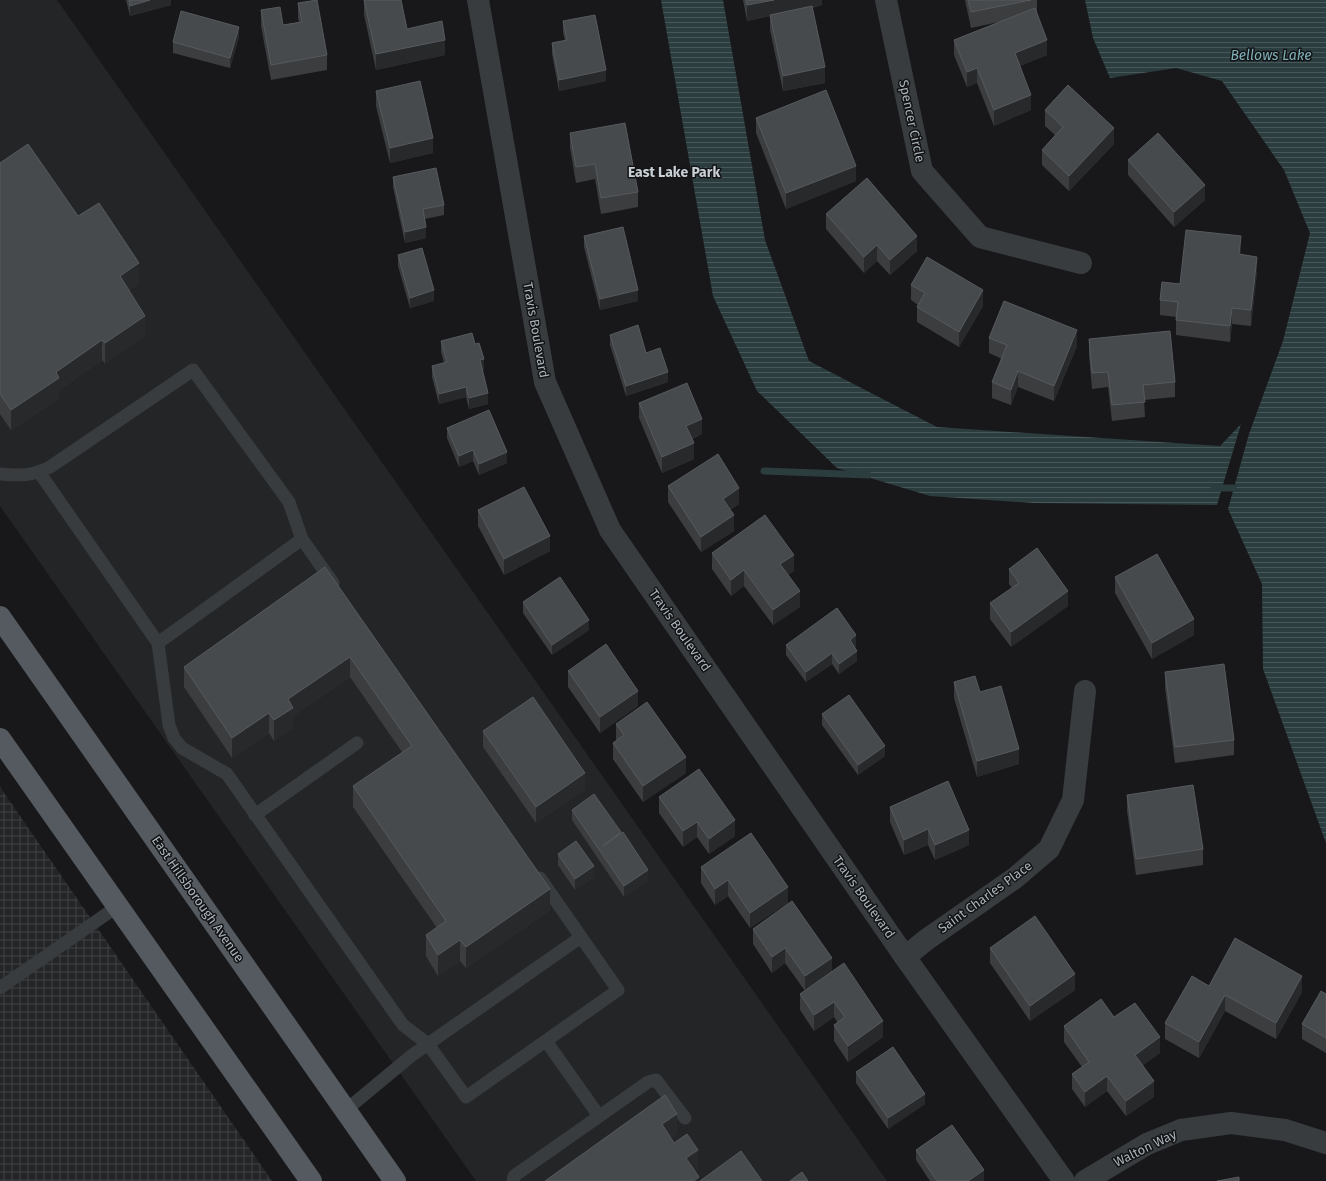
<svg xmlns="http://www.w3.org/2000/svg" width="1326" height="1181" font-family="'Fira Sans',sans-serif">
  <defs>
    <pattern id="industrial-grid" width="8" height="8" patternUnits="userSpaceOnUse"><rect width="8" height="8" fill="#242527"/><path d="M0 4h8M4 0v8" fill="none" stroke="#414244"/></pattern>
    <pattern id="water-rules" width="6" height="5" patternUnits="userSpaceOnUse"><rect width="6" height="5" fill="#2c3d3f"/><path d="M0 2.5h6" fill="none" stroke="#485759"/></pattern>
  </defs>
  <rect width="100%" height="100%" fill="#18181a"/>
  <path fill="#242527" d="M0,0H57L887,1181H476L0,506Z"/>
  <path fill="url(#industrial-grid)" d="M0,787L272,1181H0Z"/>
  <g fill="url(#water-rules)">
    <path d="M661,0H723L765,240L809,361L937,427L1220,446L1241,424L1217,505L1034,503L930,496L837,468L757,391L713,296Z"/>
    <path d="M1085,0H1326V843L1263,669L1262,584L1228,509L1249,434L1283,341L1310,233L1284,170L1222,81L1176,68L1110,78L1093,38Z"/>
  </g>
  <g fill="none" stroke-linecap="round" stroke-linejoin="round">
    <g stroke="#2c3d3f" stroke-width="7">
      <path d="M764,471L868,475"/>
      <path d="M1214,488H1233"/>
    </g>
    <g stroke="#383c3f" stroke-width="13">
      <path d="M39,472L158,643L169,725L174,738L182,748L227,774L403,1025L428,1044L466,1097L618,990L581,937L428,1044L411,1056L346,1110"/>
      <path d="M0,474C21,476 31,476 50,467L193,370L289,502L302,539L158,643"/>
      <path d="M302,539L333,583"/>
      <path d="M255,815L357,743"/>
      <path d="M540,878L581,937"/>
      <path d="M0,988L118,906"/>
      <path d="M546,1041L599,1116"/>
      <path d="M513,1181L514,1176L648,1082L656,1080L685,1118"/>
    </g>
    <g stroke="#383c3f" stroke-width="22">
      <path d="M478,0L545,382L610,530L905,957L1064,1181"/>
      <path d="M886,0L922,171L980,237L1081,263"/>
      <path d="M905,957L926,940L1015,878L1049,849L1073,800L1085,691"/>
      <path d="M1085,1181L1147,1144L1181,1130L1231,1123L1285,1130L1326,1143"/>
    </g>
    <g stroke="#545a5f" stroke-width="22">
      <path d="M0,617L395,1181"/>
      <path d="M0,739L311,1181"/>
    </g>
  </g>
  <g fill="#3b3d3f">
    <path d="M126,0H171V5L130,16Z"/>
    <path d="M364,0L407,29L445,55L376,70L364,15Z"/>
    <path d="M743,0H822V5L812,8L825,83L783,91L770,30V16L747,21Z"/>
    <path d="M965,0H1037V14L1047,55L1020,66L1031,110L994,126L977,83L967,87L954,55V40L999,22L971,28Z"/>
    <path d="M298,3L327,55V70L271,80L261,26V10L283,25L299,22L298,19Z"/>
    <path d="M563,21L606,81L559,91L552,54V43L565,41L563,32Z"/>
    <path d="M239,37L230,68L173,53V42Z"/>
    <path d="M376,91L433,153L390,163L376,106Z"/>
    <path d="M1045,110L1114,144L1069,191L1042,165V150L1055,135L1045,126Z"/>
    <path d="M756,118L856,181L786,209L756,133Z"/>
    <path d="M570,133L638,192V207L601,214L595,179L576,183L570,148Z"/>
    <path d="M1128,160L1205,200L1174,227L1128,175Z"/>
    <path d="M0,163L139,283L129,290L145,336L105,363L102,360L59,390V398L11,430L0,414Z"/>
    <path d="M393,177L444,205V215L425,219L426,238L405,243L393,187Z"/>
    <path d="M826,214L917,251L890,275L877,261L864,273L826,229Z"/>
    <path d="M584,236L638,301L600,310L584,247Z"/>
    <path d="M1241,252L1240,255L1257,272L1251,326L1232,324L1230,342L1176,335V317L1160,315V300L1180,284Z"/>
    <path d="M398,255L434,301L410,308L398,266Z"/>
    <path d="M911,285L983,306L959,347L917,322V307L918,305L911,300Z"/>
    <path d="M610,335L646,353L668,382L626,396L610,345Z"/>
    <path d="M989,338L1077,346L1054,401L1018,387L1011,405L992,398V382L1002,359L989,353Z"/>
    <path d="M1089,339L1175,382V397L1144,400L1145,417L1112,421L1108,387L1092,389L1089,355Z"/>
    <path d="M441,341L475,344L484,370H482L488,404L469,409L466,397L439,404L432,377V366L444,363L441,352Z"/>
    <path d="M639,403L702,434L692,439L694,459L662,473L639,418Z"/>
    <path d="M447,428L507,463L479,475L473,461L459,467L447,438Z"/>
    <path d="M668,486L739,504L730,510L734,531L701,552L668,502Z"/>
    <path d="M478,510L550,551L504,575L478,526Z"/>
    <path d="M712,553L794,571L788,575L800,607L773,625L744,586L731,596L712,569Z"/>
    <path d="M325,567L550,910L466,968L460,961L438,976L426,956V935L437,928L353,807V786L402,752L350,677L293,716V728L274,741L269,733L232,758L184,687V667Z"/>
    <path d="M1009,569L1068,606L1011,647L990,619V603L1012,588L1009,584Z"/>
    <path d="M1115,577L1194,635L1152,659L1115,593Z"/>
    <path d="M523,602L589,630L552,655L523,613Z"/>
    <path d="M786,645L856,646L855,647L857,661L839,674L832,664L806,682L786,655Z"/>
    <path d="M568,671L638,706L600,733L568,687Z"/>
    <path d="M1165,672L1234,740V755L1175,763L1165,688Z"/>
    <path d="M954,682L980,692L1019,764L977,777L954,698Z"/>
    <path d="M822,714L885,756L858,775L822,725Z"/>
    <path d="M616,724L686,773L643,802L613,759V743L617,741L616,739Z"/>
    <path d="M483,731L585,789L536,823L483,747Z"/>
    <path d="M1127,795L1203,849V865L1136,875L1127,811Z"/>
    <path d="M659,797L735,836L709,854L697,837L683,847L659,813Z"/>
    <path d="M890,807L969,845L935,860L928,845L904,855L890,822Z"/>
    <path d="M572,810L621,834L648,880L624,897L572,820Z"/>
    <path d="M558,854L594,877L575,890L558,865Z"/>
    <path d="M701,867L788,903L750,928L728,896L715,905L701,883Z"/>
    <path d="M753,929L832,972L883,1037L848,1062L834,1041V1025L838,1023L834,1017L814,1031L800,1010V994L805,991L785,963L772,973L753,944Z"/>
    <path d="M990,948L1075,990L1030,1021L990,963Z"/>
    <path d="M1209,986L1302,992L1276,1039L1225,1011L1199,1058L1165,1039V1023Z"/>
    <path d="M1326,994V1053L1302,1039V1024Z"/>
    <path d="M1114,1017L1160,1053L1143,1065L1154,1097L1126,1116L1107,1091L1085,1107L1072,1089V1074L1082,1067L1064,1042V1026Z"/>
    <path d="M856,1072L925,1104L888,1129L856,1083Z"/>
    <path d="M916,1150L984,1170V1181H930L916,1160Z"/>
  </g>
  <g fill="#28292b">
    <path d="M150,0H171V5L130,16V6Z"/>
    <path d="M774,0H822V5L747,21V5Z"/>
    <path d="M239,27V37L230,68V58Z"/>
    <path d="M445,40V55L376,70V54Z"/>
    <path d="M1047,40V55L1015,68V53Z"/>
    <path d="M825,67V83L783,91V76Z"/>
    <path d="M977,68V83L967,87V72Z"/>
    <path d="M606,70V81L559,91V80Z"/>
    <path d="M1031,95V110L994,126V110Z"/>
    <path d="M1114,128V144L1069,191V176Z"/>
    <path d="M433,138V153L390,163V148Z"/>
    <path d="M856,166V181L786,209V193Z"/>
    <path d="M1205,185V200L1174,227V212Z"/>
    <path d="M426,227V238L405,243V232Z"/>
    <path d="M917,236V251L890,275V260Z"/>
    <path d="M1241,236V252L1239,270V254Z"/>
    <path d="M877,245V261L864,273V257Z"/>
    <path d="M1257,257V272L1251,326V310Z"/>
    <path d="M139,263V283L120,296V276Z"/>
    <path d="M434,290V301L410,308V298Z"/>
    <path d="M638,290V301L600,310V299Z"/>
    <path d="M983,290V306L959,347V332Z"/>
    <path d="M1232,308V324L1230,342V326Z"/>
    <path d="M145,316V336L105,363V343Z"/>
    <path d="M1077,330V346L1054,401V386Z"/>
    <path d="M102,340V360L59,390V398L11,430V410L56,372Z"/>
    <path d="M484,359V370L480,371V360Z"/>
    <path d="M1018,371V387L1011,405V390Z"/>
    <path d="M668,372V382L626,396V386Z"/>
    <path d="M466,387V397L439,404V394Z"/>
    <path d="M488,393V404L469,409V398Z"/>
    <path d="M702,419V434L686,441V426Z"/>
    <path d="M694,443V459L662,473V457Z"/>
    <path d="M473,450V461L459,467V456Z"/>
    <path d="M507,452V463L479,475V464Z"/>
    <path d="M739,488V504L723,514V499Z"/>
    <path d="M734,515V531L701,552V537Z"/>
    <path d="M550,536V551L504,575V559Z"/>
    <path d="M794,555V571L780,580V564Z"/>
    <path d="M744,570V586L731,596V580Z"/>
    <path d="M800,591V607L773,625V610Z"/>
    <path d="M1068,591V606L1011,647V632Z"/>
    <path d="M1194,619V635L1152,659V643Z"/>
    <path d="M589,620V630L552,655V645Z"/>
    <path d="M856,635V646L850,651V640Z"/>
    <path d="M857,651V661L839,674V664Z"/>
    <path d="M832,653V664L806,682V672Z"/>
    <path d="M350,657V677L293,716V728L274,741V720L288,699Z"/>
    <path d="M638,691V706L600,733V717Z"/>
    <path d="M269,713V733L232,758V738Z"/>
    <path d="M885,746V756L858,775V765Z"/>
    <path d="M1019,749V764L977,777V761Z"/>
    <path d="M686,757V773L643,802V786Z"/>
    <path d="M585,773V789L536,823V807Z"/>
    <path d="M735,820V836L709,854V839Z"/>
    <path d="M697,822V837L683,847V831Z"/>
    <path d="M928,829V845L904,855V840Z"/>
    <path d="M969,830V845L935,860V845Z"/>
    <path d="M594,866V877L575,890V879Z"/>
    <path d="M648,870V880L624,897V886Z"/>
    <path d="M728,880V896L715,905V889Z"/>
    <path d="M788,887V903L750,928V913Z"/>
    <path d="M550,889V910L466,968V947Z"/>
    <path d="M460,940V961L438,976V955Z"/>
    <path d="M785,948V963L772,973V957Z"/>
    <path d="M832,958V973L805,992V976Z"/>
    <path d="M1075,974V990L1030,1021V1006Z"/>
    <path d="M1302,976V992L1276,1039V1023Z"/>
    <path d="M1225,995V1011L1199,1058V1042Z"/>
    <path d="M834,1002V1017L814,1031V1015Z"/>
    <path d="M883,1021V1037L848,1062V1046Z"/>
    <path d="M1160,1037V1053L1135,1071V1055Z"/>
    <path d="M1107,1076V1091L1085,1107V1092Z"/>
    <path d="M1154,1081V1097L1126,1116V1101Z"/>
    <path d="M925,1094V1104L888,1129V1118Z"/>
    <path d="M677,1114V1134L662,1145V1124Z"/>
    <path d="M698,1150V1170L686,1178V1158Z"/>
    <path d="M984,1170V1181H968Z"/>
    <path d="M699,1177V1181H694Z"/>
  </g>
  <g fill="#474a4d" stroke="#565a5e">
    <path d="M129,0H150L130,6Z"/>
    <path d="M317,0L327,55L271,65L261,10L280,7L283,25L302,22L298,3Z"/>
    <path d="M364,0H401L407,29L442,21L445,40L376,54Z"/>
    <path d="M746,0H774L747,5Z"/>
    <path d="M968,0H1031L971,12Z"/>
    <path d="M812,6L825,67L783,76L770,15Z"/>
    <path d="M1035,8L1047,40L1015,53L1031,95L994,110L977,68L967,72L954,40Z"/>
    <path d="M181,11L239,27L230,58L173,42Z"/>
    <path d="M595,15L606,70L559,80L552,43L567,40L563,21Z"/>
    <path d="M420,81L433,138L390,148L376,91Z"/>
    <path d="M1068,85L1114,128L1069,176L1042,150L1063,127L1045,110Z"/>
    <path d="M826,90L856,166L786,193L756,118Z"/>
    <path d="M625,123L638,192L601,198L595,164L576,167L570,133Z"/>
    <path d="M1158,133L1205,185L1174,212L1128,160Z"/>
    <path d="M28,144L78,216L99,203L139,263L120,276L145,316L105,343L102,340L56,372L59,378L11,410L0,394V163Z"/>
    <path d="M436,168L444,205L423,209L426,227L405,232L393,177Z"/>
    <path d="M867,178L917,236L890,260L877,245L864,257L826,214Z"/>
    <path d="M623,227L638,290L600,299L584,236Z"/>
    <path d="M1186,230L1241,236L1239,254L1257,257L1251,310L1232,308L1230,326L1176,320L1178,302L1160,300L1162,282L1180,284Z"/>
    <path d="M422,248L434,290L410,298L398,255Z"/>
    <path d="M927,257L983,290L959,332L917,307L925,293L911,285Z"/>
    <path d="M1004,301L1077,330L1054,386L1018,371L1011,390L992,382L1007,345L989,338Z"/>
    <path d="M638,325L646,353L660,348L668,372L626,386L610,335Z"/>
    <path d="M1170,331L1175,382L1143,385L1145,402L1112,405L1108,372L1092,373L1089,339Z"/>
    <path d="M472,333L475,344L479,343L484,359L480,360L488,393L469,398L466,387L439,394L432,366L447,362L441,341Z"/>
    <path d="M687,383L702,419L686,426L694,443L662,457L639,403Z"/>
    <path d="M489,410L507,452L479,464L473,450L459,456L447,428Z"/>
    <path d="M718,454L739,488L723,499L734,515L701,537L668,486Z"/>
    <path d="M524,487L550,536L504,559L478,510Z"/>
    <path d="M765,515L794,555L780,564L800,591L773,610L744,570L731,580L712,553Z"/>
    <path d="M1037,548L1068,591L1011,632L990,603L1019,583L1009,569Z"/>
    <path d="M1157,554L1194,619L1152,643L1115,577Z"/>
    <path d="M325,567L550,889L466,947L460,940L438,955L426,935L446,921L353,786L412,746L350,657L288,699L293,708L274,720L269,713L232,738L184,667Z"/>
    <path d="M560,577L589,620L552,645L523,602Z"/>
    <path d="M837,608L856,635L850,640L857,651L839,664L832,653L806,672L786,645Z"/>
    <path d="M606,644L638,691L600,717L568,671Z"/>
    <path d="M1224,664L1234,740L1175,747L1165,672Z"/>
    <path d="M975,676L980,692L1001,686L1019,749L977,761L954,682Z"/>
    <path d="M849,695L885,746L858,765L822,714Z"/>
    <path d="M533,697L585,773L536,807L483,731Z"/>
    <path d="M647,702L686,757L643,786L613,743L624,735L616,724Z"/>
    <path d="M699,769L735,820L709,839L697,822L683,831L659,797Z"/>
    <path d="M948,781L969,830L935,845L928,829L904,840L890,807Z"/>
    <path d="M1193,785L1203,849L1136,859L1127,795Z"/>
    <path d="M594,794L621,832L603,846L623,832L648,870L624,886L572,810Z"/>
    <path d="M751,833L788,887L750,913L728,880L715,889L701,867Z"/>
    <path d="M576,841L594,866L575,879L558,854Z"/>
    <path d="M792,901L832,958L805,976L785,948L772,957L753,929Z"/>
    <path d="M1035,916L1075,974L1030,1006L990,948Z"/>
    <path d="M1235,938L1302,976L1276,1023L1225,995L1199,1042L1165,1023L1192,976L1209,986Z"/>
    <path d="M844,963L883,1021L848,1046L834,1025L845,1017L834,1002L814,1015L800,994Z"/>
    <path d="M1321,991L1326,994V1038L1302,1024Z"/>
    <path d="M1101,999L1114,1017L1135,1003L1160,1037L1135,1055L1154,1081L1126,1101L1107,1076L1085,1092L1072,1074L1089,1062L1064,1026Z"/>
    <path d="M893,1047L925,1094L888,1118L856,1072Z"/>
    <path d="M665,1095L677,1114L662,1124L674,1143L687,1134L698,1150L686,1158L699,1177L694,1181H545Z"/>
    <path d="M952,1125L984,1170L968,1181H937L916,1150Z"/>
    <path d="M741,1151L762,1181H700Z"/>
    <path d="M802,1172L808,1181H790Z"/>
    <path d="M1239,1177V1181H1217Z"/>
  </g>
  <g text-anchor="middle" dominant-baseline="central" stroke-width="3" stroke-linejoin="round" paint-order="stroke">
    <g font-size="13" fill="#a9b4bb" stroke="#131315">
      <text transform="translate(912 121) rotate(78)">Spencer Circle</text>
      <text transform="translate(536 330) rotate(80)">Travis Boulevard</text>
      <text transform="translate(680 630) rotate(55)">Travis Boulevard</text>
      <text transform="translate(864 897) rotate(55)">Travis Boulevard</text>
      <text transform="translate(985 897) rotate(-36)">Saint Charles Place</text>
      <text transform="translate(198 899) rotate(55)">East Hillsborough Avenue</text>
      <text transform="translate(1145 1148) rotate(-26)">Walton Way</text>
    </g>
    <g font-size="14" font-style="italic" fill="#7eb0b8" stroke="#131315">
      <text x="1271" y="55">Bellows Lake</text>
    </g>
    <g font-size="14" font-weight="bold" fill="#cad1d6" stroke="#131315">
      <text x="674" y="172">East Lake Park</text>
    </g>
  </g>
</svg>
